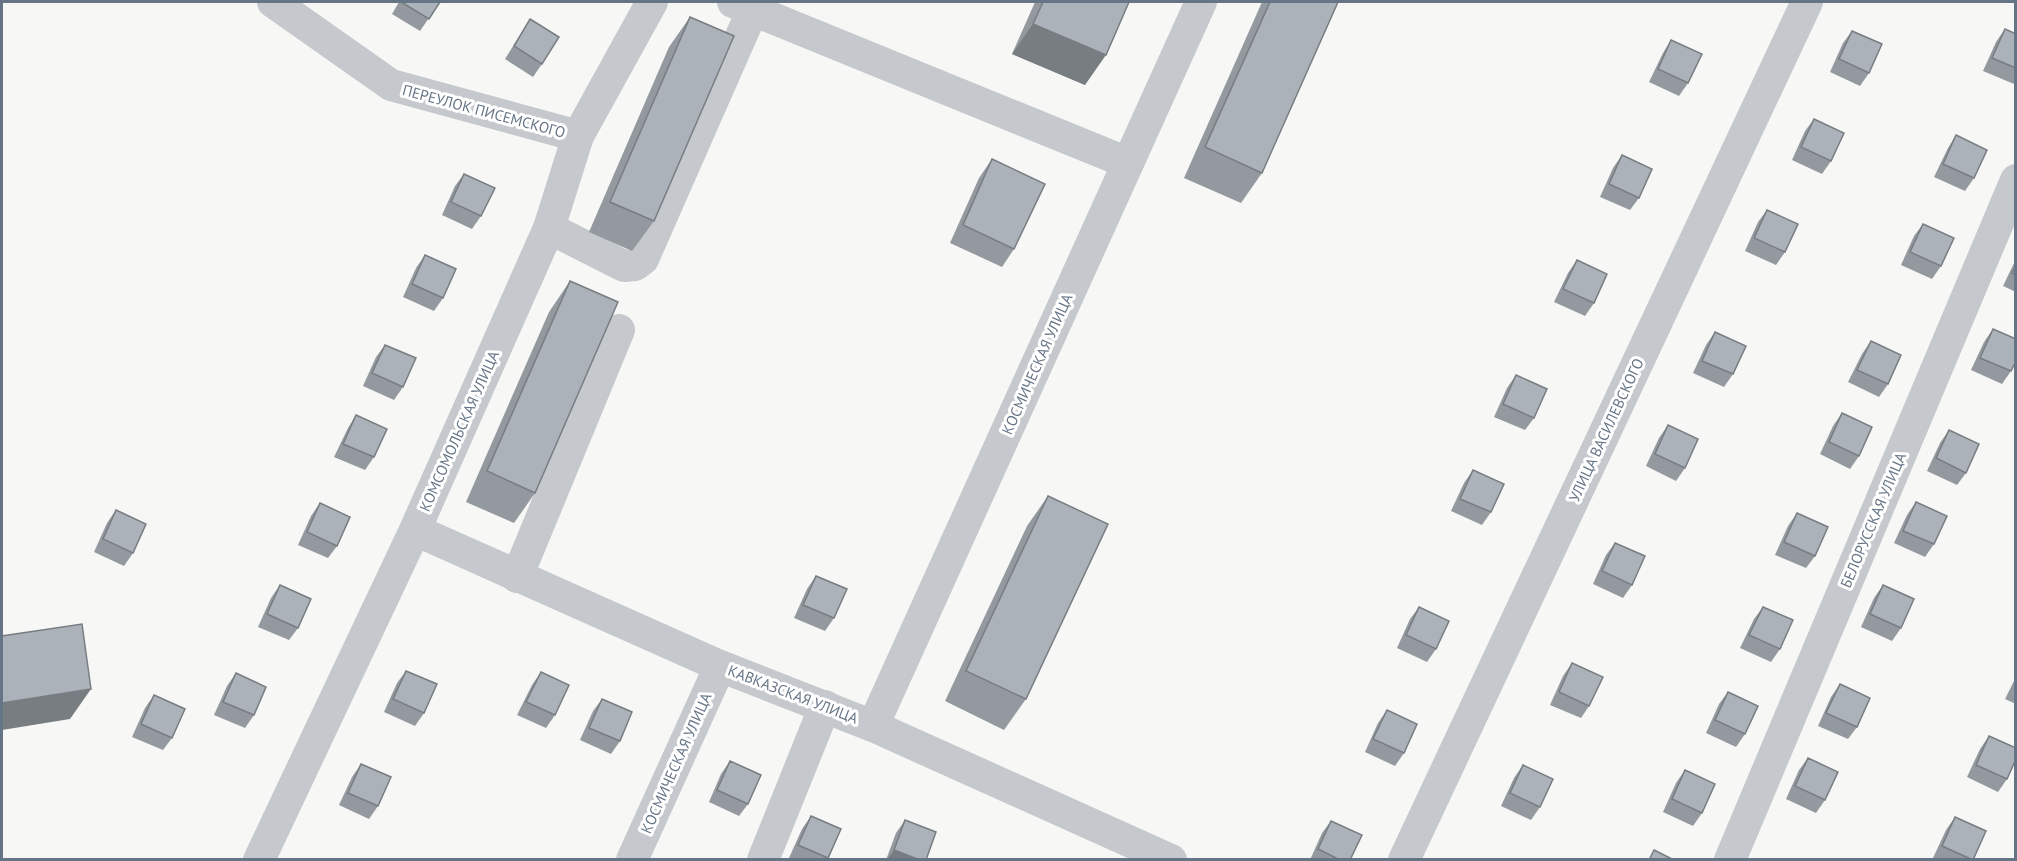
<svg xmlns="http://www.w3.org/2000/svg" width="2017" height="861" font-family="'PT Sans',sans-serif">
  <rect width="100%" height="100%" fill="#f7f8f5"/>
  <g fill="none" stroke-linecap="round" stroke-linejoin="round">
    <g stroke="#c5c8cc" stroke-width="32">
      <path d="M273,2L391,85L578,136"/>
      <path d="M733,2L1128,163"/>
      <path d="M549,228L624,266L635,265L643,259L753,9"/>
      <path d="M415,530L720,666L873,726L1171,860"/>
      <path d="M517,577L619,330"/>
      <path d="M873,726L1201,2"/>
      <path d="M259,860L415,530L549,228L578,136L652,2"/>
      <path d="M632,860L720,666"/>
      <path d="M763,860L825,706"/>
      <path d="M1404,860L1807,2"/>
      <path d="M1730,860L2016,180"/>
    </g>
  </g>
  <g fill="#93999f">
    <path d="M399,2H440L420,31L392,14Z"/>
    <path d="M1035,2H1129L1085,85L1012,54Z"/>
    <path d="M1262,2H1338L1262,173L1241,203L1184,178Z"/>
    <path d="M690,17L654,221L632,251L589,232L669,47Z"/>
    <path d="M530,19L542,64L533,77L505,59Z"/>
    <path d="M2005,29L2016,34V82L2014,84L1983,71L1996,42Z"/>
    <path d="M1852,31L1869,73L1860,86L1830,72L1843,43Z"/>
    <path d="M1671,40L1688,83L1679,96L1649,82L1663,53Z"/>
    <path d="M1814,119L1831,161L1822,174L1792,160L1805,131Z"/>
    <path d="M1956,135L1974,178L1965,191L1934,177L1948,148Z"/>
    <path d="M1622,155L1639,198L1630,210L1600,197L1613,168Z"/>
    <path d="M992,159L1014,249L1002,267L950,243L979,178Z"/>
    <path d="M464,174L481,216L472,229L442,215L455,186Z"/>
    <path d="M1767,210L1785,252L1776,265L1745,251L1758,222Z"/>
    <path d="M1923,224L1941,266L1932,279L1901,265L1914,236Z"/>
    <path d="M425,255L443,298L434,311L403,297L416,268Z"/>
    <path d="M2016,259V292L2003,286Z"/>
    <path d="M1577,260L1594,303L1585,316L1554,302L1568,273Z"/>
    <path d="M570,281L535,493L514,523L466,502L549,312Z"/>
    <path d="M1993,329L2011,371L2002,384L1971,370L1984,342Z"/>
    <path d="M1715,332L1733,374L1724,387L1693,373L1706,345Z"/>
    <path d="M1871,341L1888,384L1879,397L1848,382L1862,354Z"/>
    <path d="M385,345L403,387L394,400L363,386L376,357Z"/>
    <path d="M1516,375L1534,418L1525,430L1494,417L1507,388Z"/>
    <path d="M1842,413L1859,456L1850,469L1820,454L1833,426Z"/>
    <path d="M356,415L374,457L365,470L334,457L348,428Z"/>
    <path d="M1668,425L1685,468L1676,481L1646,466L1659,438Z"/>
    <path d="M1949,430L1966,473L1957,485L1927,471L1940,443Z"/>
    <path d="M1473,470L1491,512L1482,525L1451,511L1464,483Z"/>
    <path d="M1048,496L1026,699L1004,730L945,701L1027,526Z"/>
    <path d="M1916,502L1934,544L1925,557L1894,543L1907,515Z"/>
    <path d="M320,503L337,546L328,558L298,545L311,516Z"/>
    <path d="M116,510L133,553L124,566L94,552L107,523Z"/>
    <path d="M1797,513L1815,556L1806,568L1775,555L1788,526Z"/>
    <path d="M1615,543L1632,585L1623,598L1593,584L1606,555Z"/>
    <path d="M816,576L834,618L825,631L794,618L807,589Z"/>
    <path d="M280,585L298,628L289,640L258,627L271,598Z"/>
    <path d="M1883,585L1901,628L1892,641L1861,627L1874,598Z"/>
    <path d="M1419,607L1436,649L1427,662L1397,648L1410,619Z"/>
    <path d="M1763,607L1780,649L1771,662L1740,648L1754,619Z"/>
    <path d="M1572,663L1589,706L1581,718L1550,705L1563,676Z"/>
    <path d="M406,671L424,713L415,726L384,712L397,683Z"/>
    <path d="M541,672L555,715L546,728L517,715L532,685Z"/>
    <path d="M236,673L254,715L245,728L214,715L227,686Z"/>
    <path d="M2016,677V704L2005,699Z"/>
    <path d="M1840,684L1857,727L1848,739L1818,726L1831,697Z"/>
    <path d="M1728,692L1745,734L1736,747L1706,733L1719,704Z"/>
    <path d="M154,695L172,738L163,750L132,737L145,708Z"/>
    <path d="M602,699L620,741L611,754L580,740L593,711Z"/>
    <path d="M1387,710L1404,753L1395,766L1365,752L1378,723Z"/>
    <path d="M1989,736L2007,779L1998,792L1967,777L1980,749Z"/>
    <path d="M1808,758L1825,800L1816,813L1786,799L1799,770Z"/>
    <path d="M730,761L748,804L739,816L709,802L721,774Z"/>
    <path d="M361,764L378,806L369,819L339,805L352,777Z"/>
    <path d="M1523,765L1540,807L1531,820L1501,806L1514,778Z"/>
    <path d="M1685,770L1702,813L1693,826L1663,812L1676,783Z"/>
    <path d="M811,816L841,829L828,860H793L789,858L802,829Z"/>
    <path d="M1955,817L1973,860H1936L1933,858L1946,830Z"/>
    <path d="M905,820L926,860H886L896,833Z"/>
    <path d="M1331,821L1350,860H1310L1322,833Z"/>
  </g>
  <g fill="#787d82">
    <path d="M1033,24L1106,55L1085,85L1012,54Z"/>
    <path d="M91,689L70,719L2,730V703Z"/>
    <path d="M894,850L920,860H887Z"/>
  </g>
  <g fill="#abb2b9" stroke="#787d82" stroke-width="1.5">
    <path d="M401,2H440L429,19Z"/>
    <path d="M1043,2H1129L1106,55L1033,24Z"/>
    <path d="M1270,2H1338L1262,173L1205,147Z"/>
    <path d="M690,17L734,36L654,221L610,202Z"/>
    <path d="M530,19L559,37L542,64L514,46Z"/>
    <path d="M2005,29L2016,34V68L1992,58Z"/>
    <path d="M1852,31L1882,44L1869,73L1839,59Z"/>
    <path d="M1671,40L1702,54L1688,83L1658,69Z"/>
    <path d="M1814,119L1844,133L1831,161L1801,147Z"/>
    <path d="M1956,135L1987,150L1974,178L1943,164Z"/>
    <path d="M1622,155L1652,169L1639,198L1609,184Z"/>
    <path d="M992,159L1045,184L1014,249L963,225Z"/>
    <path d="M464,174L495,188L481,216L451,202Z"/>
    <path d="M1767,210L1798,224L1785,252L1754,238Z"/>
    <path d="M1923,224L1954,238L1941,266L1910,252Z"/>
    <path d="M425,255L456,269L443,298L412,284Z"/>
    <path d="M1577,260L1607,274L1594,303L1563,289Z"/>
    <path d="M2016,266V275L2012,273Z"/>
    <path d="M570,281L618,302L535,493L487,471Z"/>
    <path d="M1993,329L2016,339V361L2011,371L1980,358Z"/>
    <path d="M1715,332L1746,346L1733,374L1702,361Z"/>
    <path d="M1871,341L1901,355L1888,384L1857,370Z"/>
    <path d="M385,345L416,358L403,387L372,373Z"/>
    <path d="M1516,375L1547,389L1534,418L1503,404Z"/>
    <path d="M1842,413L1872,427L1859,456L1829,442Z"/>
    <path d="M356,415L387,429L374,457L343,444Z"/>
    <path d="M1668,425L1698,439L1685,468L1655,454Z"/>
    <path d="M1949,430L1979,444L1966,473L1936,458Z"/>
    <path d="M1473,470L1504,484L1491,512L1460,499Z"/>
    <path d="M1048,496L1108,524L1026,699L966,671Z"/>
    <path d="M1916,502L1947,516L1934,544L1903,531Z"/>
    <path d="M320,503L350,517L337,546L307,532Z"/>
    <path d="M116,510L146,524L133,553L103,539Z"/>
    <path d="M1797,513L1828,527L1815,556L1784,542Z"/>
    <path d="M1615,543L1645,556L1632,585L1602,571Z"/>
    <path d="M816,576L847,589L834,618L803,605Z"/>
    <path d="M280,585L311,599L298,628L267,614Z"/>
    <path d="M1883,585L1914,599L1901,628L1870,614Z"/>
    <path d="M1419,607L1449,621L1436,649L1406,635Z"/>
    <path d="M1763,607L1793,620L1780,649L1749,635Z"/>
    <path d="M82,624L91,689L2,703V636Z"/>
    <path d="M1572,663L1603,677L1589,706L1559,692Z"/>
    <path d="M406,671L437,684L424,713L393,699Z"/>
    <path d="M541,672L569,685L555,715L526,702Z"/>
    <path d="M236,673L266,687L254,715L223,702Z"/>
    <path d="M1840,684L1870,698L1857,727L1826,713Z"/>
    <path d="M1728,692L1758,706L1745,734L1715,720Z"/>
    <path d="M154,695L185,709L172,738L141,724Z"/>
    <path d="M602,699L632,712L620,741L589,728Z"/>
    <path d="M1387,710L1417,724L1404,753L1373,739Z"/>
    <path d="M1989,736L2016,748V759L2007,779L1976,765Z"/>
    <path d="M1808,758L1838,772L1825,800L1795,786Z"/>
    <path d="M730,761L761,775L748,804L717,790Z"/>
    <path d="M361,764L391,777L378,806L348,793Z"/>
    <path d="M1523,765L1553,779L1540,807L1510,793Z"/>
    <path d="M1685,770L1715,784L1702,813L1672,799Z"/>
    <path d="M811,816L841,829L828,858L798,845Z"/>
    <path d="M1955,817L1986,831L1973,860L1942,846Z"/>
    <path d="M905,820L936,832L926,860H920L894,850Z"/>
    <path d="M1331,821L1362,835L1350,860H1340L1318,849Z"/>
    <path d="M1654,850L1674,860H1649Z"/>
  </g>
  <g text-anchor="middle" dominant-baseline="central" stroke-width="6" stroke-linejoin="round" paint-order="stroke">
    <g font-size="15" fill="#667586" stroke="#fff">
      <text transform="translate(484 111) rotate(15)">ПЕРЕУЛОК ПИСЕМСКОГО</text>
      <text transform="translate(1037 364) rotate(-66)">КОСМИЧЕСКАЯ УЛИЦА</text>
      <text transform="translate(1606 430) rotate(-65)">УЛИЦА ВАСИЛЕВСКОГО</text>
      <text transform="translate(459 431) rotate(-66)">КОМСОМОЛЬСКАЯ УЛИЦА</text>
      <text transform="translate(1873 520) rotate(-67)">БЕЛОРУССКАЯ УЛИЦА</text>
      <text transform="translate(793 694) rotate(21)">КАВКАЗСКАЯ УЛИЦА</text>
      <text transform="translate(676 763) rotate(-66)">КОСМИЧЕСКАЯ УЛИЦА</text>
    </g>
  </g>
  <rect width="2017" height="861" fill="none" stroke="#667586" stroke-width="6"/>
</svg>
